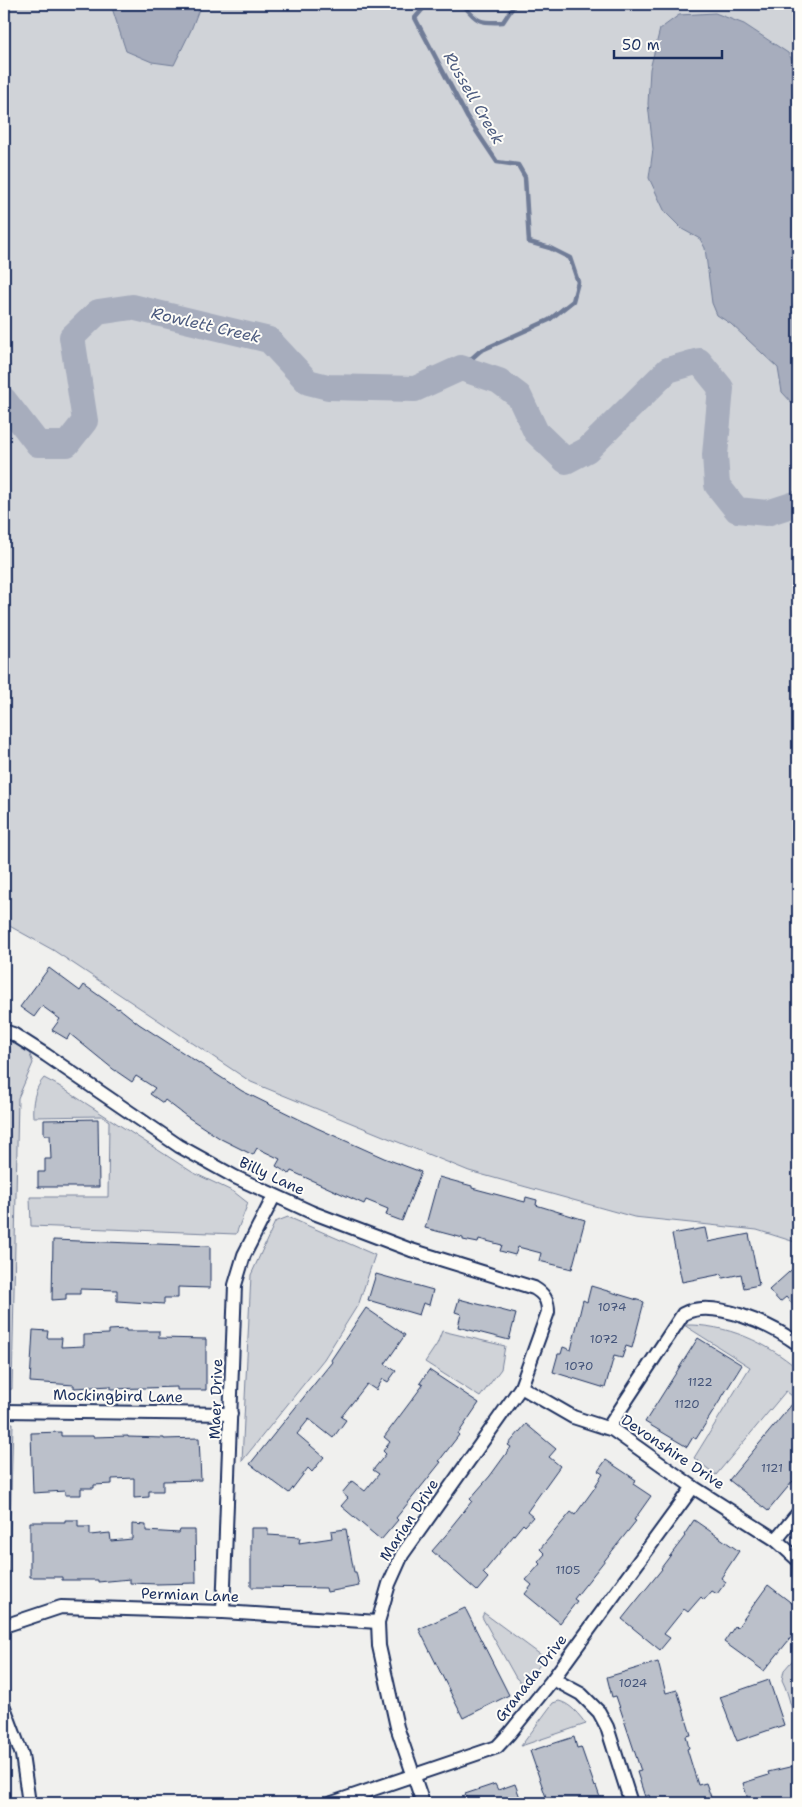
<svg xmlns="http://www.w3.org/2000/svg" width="802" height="1807" font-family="'Shantell Sans',sans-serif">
  <rect width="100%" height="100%" fill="#f0f0ee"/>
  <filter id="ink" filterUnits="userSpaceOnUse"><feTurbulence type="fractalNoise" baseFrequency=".02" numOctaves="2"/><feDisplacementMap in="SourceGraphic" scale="10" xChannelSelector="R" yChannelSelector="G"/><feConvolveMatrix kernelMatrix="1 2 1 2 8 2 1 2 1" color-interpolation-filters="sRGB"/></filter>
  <g filter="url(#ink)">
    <g fill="#d0d3d8" stroke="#76819b">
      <path d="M4,4H798V1243L757,1230L634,1217L469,1171L251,1082L53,950L4,923Z"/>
      <path d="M4,1036L29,1052L33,1063L18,1098L12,1389L4,1390Z"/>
      <path d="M44,1078L59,1086L192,1172L234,1192L248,1203L236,1234L31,1226L30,1197H108L109,1121L102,1116L33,1117C32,1104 34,1089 44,1078Z"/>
      <path d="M288,1217L375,1255L359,1303L324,1359L242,1461L251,1275L275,1222Z"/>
      <path d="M684,1325C727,1324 766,1342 798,1369V1401L786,1391L716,1475L694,1458L750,1367Z"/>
      <path d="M442,1331L505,1346L501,1369L480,1397L425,1362L437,1344Z"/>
      <path d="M4,1423H13L8,1602L4,1605Z"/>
      <path d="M484,1613L545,1658L524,1685L516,1678L482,1617Z"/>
      <path d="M798,1654V1732C792,1714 790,1696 782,1680L784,1670Z"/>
      <path d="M559,1701C571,1704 579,1715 586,1724L521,1746L553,1703Z"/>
    </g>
    <g fill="#a7adbd" stroke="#6f7b97">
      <path d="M112,4H201L191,30L174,65L152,62L126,51L113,11Z"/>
      <path d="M715,13L744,24L788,53L798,70V405L793,404L782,392L778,368L731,324L717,315L712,303L705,248L700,239L682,229L665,212L649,178L653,149L648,104L650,69L660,29L679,15Z"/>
    </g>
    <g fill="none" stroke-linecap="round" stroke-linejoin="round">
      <g stroke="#6f7b97" stroke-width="4.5">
        <path d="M427,4L415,18L467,117L497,162L518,165L525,177L529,242L550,248L570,258L578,282L573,301L549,320L480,351L461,368"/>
        <path d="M463,4C477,23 481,23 503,22L515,4"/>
      </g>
      <path stroke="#a7adbd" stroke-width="26" d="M4,400L38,444H67L85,421L72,337L98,312L132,307L269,340L308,382L328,387L415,389L461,368L499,381L519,396L536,432L566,461L587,450L668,370L699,361L721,388L715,455L717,485L737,510L767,513L798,503"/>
    </g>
    <g fill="#bbc0ca" stroke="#1b2f5e">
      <path d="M49,968L80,991L84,985L118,1009L119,1008L139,1024L242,1091L317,1128L384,1158L421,1172L402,1221L386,1215L388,1209L366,1200L364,1204L291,1171L289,1174L276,1166L280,1159L257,1148L253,1155L221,1139L186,1116L165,1100L163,1103L150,1094L155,1088L136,1076L132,1082L113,1069L70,1034L67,1039L52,1030L60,1019L42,1006L34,1017L20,1007Z"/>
      <path d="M98,1119L99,1187H38V1172H45V1159H51L50,1135H44V1120Z"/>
      <path d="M439,1177L472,1186V1188L525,1202L526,1197L537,1200L536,1205L585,1220L572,1269L539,1261L541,1253L518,1247L515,1255L500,1251L502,1245L479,1239L478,1243L463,1240V1238L425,1228Z"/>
      <path d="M705,1228L708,1242L749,1234L759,1285L744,1288L741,1274L723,1278L722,1274L682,1282L672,1234Z"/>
      <path d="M53,1240L210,1246V1288L178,1287V1298H164V1304L117,1301V1290L80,1289V1294H66V1299L52,1300Z"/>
      <path d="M798,1264V1311L786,1297L780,1302L769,1290Z"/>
      <path d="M376,1274L433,1290L429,1305L423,1303L419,1315L368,1300Z"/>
      <path d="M591,1286L644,1302L632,1348L626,1346L622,1358L614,1356L605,1388L553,1372L558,1354H561L563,1347L571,1350L583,1300L587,1302Z"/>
      <path d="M459,1299L516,1314L509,1340L458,1327L461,1314L455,1312Z"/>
      <path d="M366,1308L405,1335L385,1364L396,1371L388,1382L383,1379L376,1390L367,1384L341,1417L346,1420L333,1438L309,1419L297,1434L324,1457L312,1472L308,1468L289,1493L250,1464L332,1362L331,1360Z"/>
      <path d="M126,1329V1331H159V1338L206,1339V1390H177V1387L111,1389V1386L74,1388V1385L30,1382L33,1330L48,1331L47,1338H62L61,1347L84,1346V1335L109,1334V1330Z"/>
      <path d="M698,1338L742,1365L696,1439L693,1437L687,1447L645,1422Z"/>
      <path d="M429,1370L479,1403L458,1434L459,1435L439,1461L441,1462L396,1518L398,1520L381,1540L341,1506L348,1498L342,1493L352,1481L365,1491L379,1474L373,1470L386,1454L383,1451L390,1442L384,1437L423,1385L420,1383Z"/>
      <path d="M798,1397V1486L793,1481L768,1511L729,1480Z"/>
      <path d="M526,1424L556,1449L549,1457L560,1466L527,1512L533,1517L525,1526L523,1524L483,1573L488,1578L477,1591L432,1551L452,1528L451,1527L472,1501L470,1499L490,1476L511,1447L508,1445Z"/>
      <path d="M61,1432V1436H93V1437L128,1436V1437L164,1438V1439L199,1438L201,1480L163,1481V1491H149V1497L134,1498V1478L112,1479V1484L94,1485V1488H81V1495H65V1491L33,1493L31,1433Z"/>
      <path d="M606,1460L636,1480L633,1484L651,1496L634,1520L636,1521L574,1599L577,1601L560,1623L525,1594L532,1585L526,1580L540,1564L538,1562L545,1554L540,1549L571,1512L575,1515L596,1486H595L603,1474L598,1471Z"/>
      <path d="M65,1520H78V1527H90V1535L110,1533L111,1541L132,1539V1524L146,1525V1531L179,1533L180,1530H195L196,1583L157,1584L130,1583V1579L98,1582V1580H62V1577H30V1522H65Z"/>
      <path d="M694,1520L739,1551L721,1578L726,1582L717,1594L712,1591L704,1600L701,1597L688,1612L684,1609L664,1634L670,1638L660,1650L622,1619L662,1569L661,1568L685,1536L684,1535Z"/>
      <path d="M251,1528H268V1535L300,1537L299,1543L332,1538L331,1531L346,1529L354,1572H356L359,1586L327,1592L326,1588L251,1587Z"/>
      <path d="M768,1585L798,1608V1626L792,1635H793L764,1671L724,1642L735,1626L737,1628Z"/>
      <path d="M465,1608L509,1695L463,1718L419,1629Z"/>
      <path d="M658,1662L666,1693L677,1690L691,1735L686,1736L689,1748L687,1749L698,1785L706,1783L711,1797L706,1799L707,1803H652L649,1795L645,1797L637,1772L641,1771L616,1696L612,1697L607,1677Z"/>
      <path d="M769,1680L784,1725L737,1741L720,1697Z"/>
      <path d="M574,1737L577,1748L581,1747L595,1787L596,1786L602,1803H548L530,1751Z"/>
      <path d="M798,1765V1803H749L743,1783L769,1775L768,1772Z"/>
      <path d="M495,1784L498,1790L515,1784L522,1803H468L465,1794Z"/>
    </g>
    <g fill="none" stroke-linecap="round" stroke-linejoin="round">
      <g stroke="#1b2f5e" stroke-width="16">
        <g id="street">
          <path d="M4,1031L13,1034L46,1055L179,1146L235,1177L311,1212L411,1250L534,1288C544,1294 548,1300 548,1312L521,1387L402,1555L389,1584L378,1622L379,1646L397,1727L423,1803"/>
          <path d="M521,1387L573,1417L613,1430L693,1487L776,1540L798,1560"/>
          <path d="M4,1411L231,1414"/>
          <path d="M608,1428L683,1314C713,1297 773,1326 798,1344"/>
          <path d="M776,1540L798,1513"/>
          <path d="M223,1612L235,1285L244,1255L274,1196"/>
          <path d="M4,1626L61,1607L223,1612L378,1622"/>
          <path d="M553,1679L581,1694L599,1712L607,1727L631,1803"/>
          <path d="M4,1707L22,1755L29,1803"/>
          <path d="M332,1803L497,1747L509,1734L553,1679L693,1487"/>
        </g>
      </g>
      <use href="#street" stroke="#fdfcf7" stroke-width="12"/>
    </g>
  </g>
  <g text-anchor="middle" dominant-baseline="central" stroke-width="4" stroke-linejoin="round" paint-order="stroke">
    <g font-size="12" fill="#435379">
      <text x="612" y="1307">1074</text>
      <text x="604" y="1339">1072</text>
      <text x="579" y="1366">1070</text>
      <text x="700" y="1382">1122</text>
      <text x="687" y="1404">1120</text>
      <text x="772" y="1468">1121</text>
      <text x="568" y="1570">1105</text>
      <text x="633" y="1683">1024</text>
    </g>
    <g font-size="15" fill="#1b2f5e" stroke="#fdfcf7">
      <text transform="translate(272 1176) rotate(25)">Billy Lane</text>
      <text transform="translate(118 1396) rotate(1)">Mockingbird Lane</text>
      <text transform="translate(216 1399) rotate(-88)">Maer Drive</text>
      <text transform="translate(673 1452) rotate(34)">Devonshire Drive</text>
      <text transform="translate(409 1520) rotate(-57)">Marian Drive</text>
      <text transform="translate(190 1595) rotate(2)">Permian Lane</text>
      <text transform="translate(531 1678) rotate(-52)">Granada Drive</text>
    </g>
    <g font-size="16" font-style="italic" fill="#4c5b7f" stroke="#fdfcf7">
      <text transform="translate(474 98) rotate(60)">Russell Creek</text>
      <text transform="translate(206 325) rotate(13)">Rowlett Creek</text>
    </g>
  </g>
  <rect width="802" height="1807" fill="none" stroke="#fdfcf7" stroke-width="20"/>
  <rect x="10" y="10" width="782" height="1787" fill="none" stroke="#1b2f5e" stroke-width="2" filter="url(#ink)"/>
  <path d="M614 50v8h108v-8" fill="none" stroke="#1b2f5e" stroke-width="2.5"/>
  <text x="622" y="50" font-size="15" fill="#1b2f5e" stroke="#fdfcf7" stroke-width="4" paint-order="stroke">50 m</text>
</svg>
